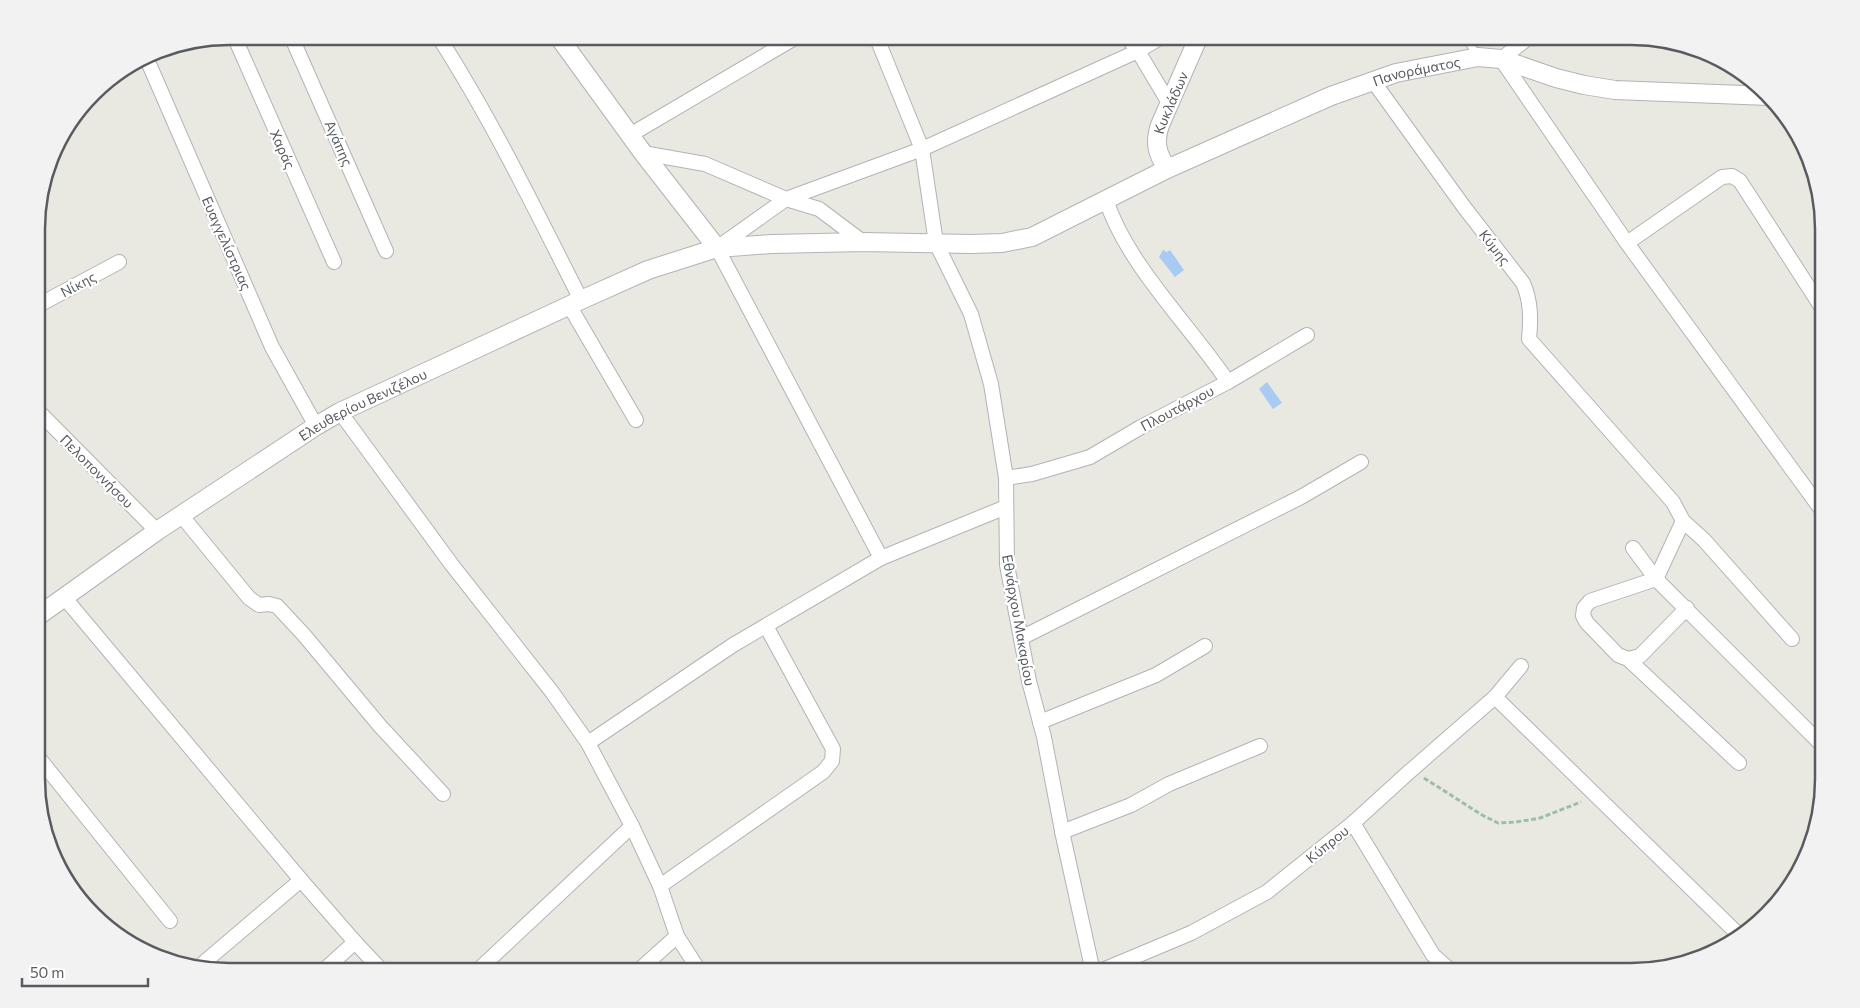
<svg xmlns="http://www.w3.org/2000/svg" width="1860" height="1008" font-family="Commissioner,sans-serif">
  <rect width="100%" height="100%" fill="#eae9e1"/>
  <g fill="#a8caf3">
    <path d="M1163,250L1167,252L1170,250L1184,270L1175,277L1159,257Z"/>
    <path d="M1267,382L1282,403L1273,409L1259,389Z"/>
  </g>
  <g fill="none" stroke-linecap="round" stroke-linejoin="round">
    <g stroke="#b1b3b7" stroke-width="9">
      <path id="service" d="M1464,36L1478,56"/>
    </g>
    <g stroke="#b1b3b7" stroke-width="16">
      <g id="minor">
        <path d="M234,36L334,262"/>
        <path d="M291,36L386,251"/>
        <path d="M438,36C492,120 536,211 581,300"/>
        <path d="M876,36L922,149L936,243L971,314L991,384L1006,478L1007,565L1029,681L1044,737L1063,836L1093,972"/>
        <path d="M1126,36L1138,51L1169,103"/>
        <path d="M1535,36L1528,38L1501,59L1627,243L1823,512"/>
        <path d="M146,57L272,347L316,426"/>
        <path d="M1373,81L1464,207L1523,283C1531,301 1531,319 1529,339L1673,502L1683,521L1656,579L1590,601L1584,608L1583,616L1587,623L1618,655L1628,659L1739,763"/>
        <path d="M630,135L798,36"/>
        <path d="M643,153L705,164L786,199L922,149L1138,51L1163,36"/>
        <path d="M863,242L819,209L786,199L717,248L881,558L1006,507"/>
        <path d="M1627,243L1722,177L1732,176L1740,181L1822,308"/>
        <path d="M569,305L636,420"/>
        <path d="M37,306L119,262"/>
        <path d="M1228,382L1307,335"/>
        <path d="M37,410L157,531"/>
        <path d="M340,412L452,565L552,692L588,743L632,826L660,886"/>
        <path d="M1006,478L1032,474L1090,457L1141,427L1228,382C1189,324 1128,266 1106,200"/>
        <path d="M181,515L249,598L259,605L269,604L277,606L304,635L380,726L443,794"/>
        <path d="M1683,521L1704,540L1792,639"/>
        <path d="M1633,548L1656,579L1824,747"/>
        <path d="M64,597L301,880L355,942L322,972"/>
        <path d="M1021,638L1301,497L1361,462"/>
        <path d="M1628,659L1640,656L1687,608"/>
        <path d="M1495,697L1741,937"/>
        <path d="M1040,722L1156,675L1205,646"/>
        <path d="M588,743L733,645L881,558"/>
        <path d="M38,757L170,921"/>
        <path d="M1353,823L1433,955L1451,971"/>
        <path d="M1062,832L1131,805L1169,784L1260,746"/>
        <path d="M355,942L383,972"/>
        <path d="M201,965L301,880"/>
        <path d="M476,972L632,826"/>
        <path d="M637,972L677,936"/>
        <path d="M700,972L677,936L660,886L823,772L832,761L833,749L766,626"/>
        <path d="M1098,972L1191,933L1267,892L1353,823L1409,772L1495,697L1521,666"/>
      </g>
    </g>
    <g stroke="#b1b3b7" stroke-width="20">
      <g id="tertiary">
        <path d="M558,36L643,153L717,248"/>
        <path id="s1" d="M1167,169C1157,153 1154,143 1160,125L1199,36"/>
        <path id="s2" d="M38,616L157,531L316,426L340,412L581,300L648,270L717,248L772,244L863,242L971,244L1002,243L1032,237L1167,169L1331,96L1396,73L1478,57L1501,59L1556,78L1584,85L1615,90L1769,96"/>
      </g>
    </g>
    <path stroke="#9abfa8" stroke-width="3" stroke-dasharray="5 2.5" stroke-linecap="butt" d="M1424,778L1482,815L1498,823L1516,822L1540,818L1581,802"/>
    <use href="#service" stroke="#fff" stroke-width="7"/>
    <use href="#minor" stroke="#fff" stroke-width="14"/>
    <use href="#tertiary" stroke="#fff" stroke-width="18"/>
  </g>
  <g text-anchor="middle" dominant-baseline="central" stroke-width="4.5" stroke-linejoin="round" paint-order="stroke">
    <g font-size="14" fill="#595b60" stroke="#fff">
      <text stroke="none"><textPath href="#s2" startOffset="1512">Πανοράματος</textPath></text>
      <text stroke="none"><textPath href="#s1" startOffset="71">Κυκλάδων</textPath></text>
      <text transform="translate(339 143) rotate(66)">Αγάπης</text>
      <text transform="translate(283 149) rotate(66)">Χαράς</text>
      <text transform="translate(227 243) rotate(66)">Ευαγγελίστριας</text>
      <text transform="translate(1495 247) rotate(52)">Κύμης</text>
      <text transform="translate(78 284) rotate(-28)">Νίκης</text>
      <text stroke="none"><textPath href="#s2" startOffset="388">Ελευθερίου Βενιζέλου</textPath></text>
      <text transform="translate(1177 408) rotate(-28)">Πλουτάρχου</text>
      <text transform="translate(97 471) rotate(45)">Πελοποννήσου</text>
      <text transform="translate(1019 620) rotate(80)">Εθνάρχου Μακαρίου</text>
      <text transform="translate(1327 844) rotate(-39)">Κύπρου</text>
    </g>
  </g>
  <path d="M0 0H1860V1008H0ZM229 45H1631A184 184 0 0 1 1815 229V779A184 184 0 0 1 1631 963H229A184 184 0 0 1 45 779V229A184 184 0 0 1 229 45Z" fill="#f2f2f2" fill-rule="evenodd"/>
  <path fill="none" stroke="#595b60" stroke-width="2.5" d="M229 45H1631A184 184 0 0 1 1815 229V779A184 184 0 0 1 1631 963H229A184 184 0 0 1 45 779V229A184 184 0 0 1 229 45Z"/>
  <path d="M22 978v8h126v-8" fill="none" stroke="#595b60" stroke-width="2.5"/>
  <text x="30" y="978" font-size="15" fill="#595b60" stroke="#ffffff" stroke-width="4" paint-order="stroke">50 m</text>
</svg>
